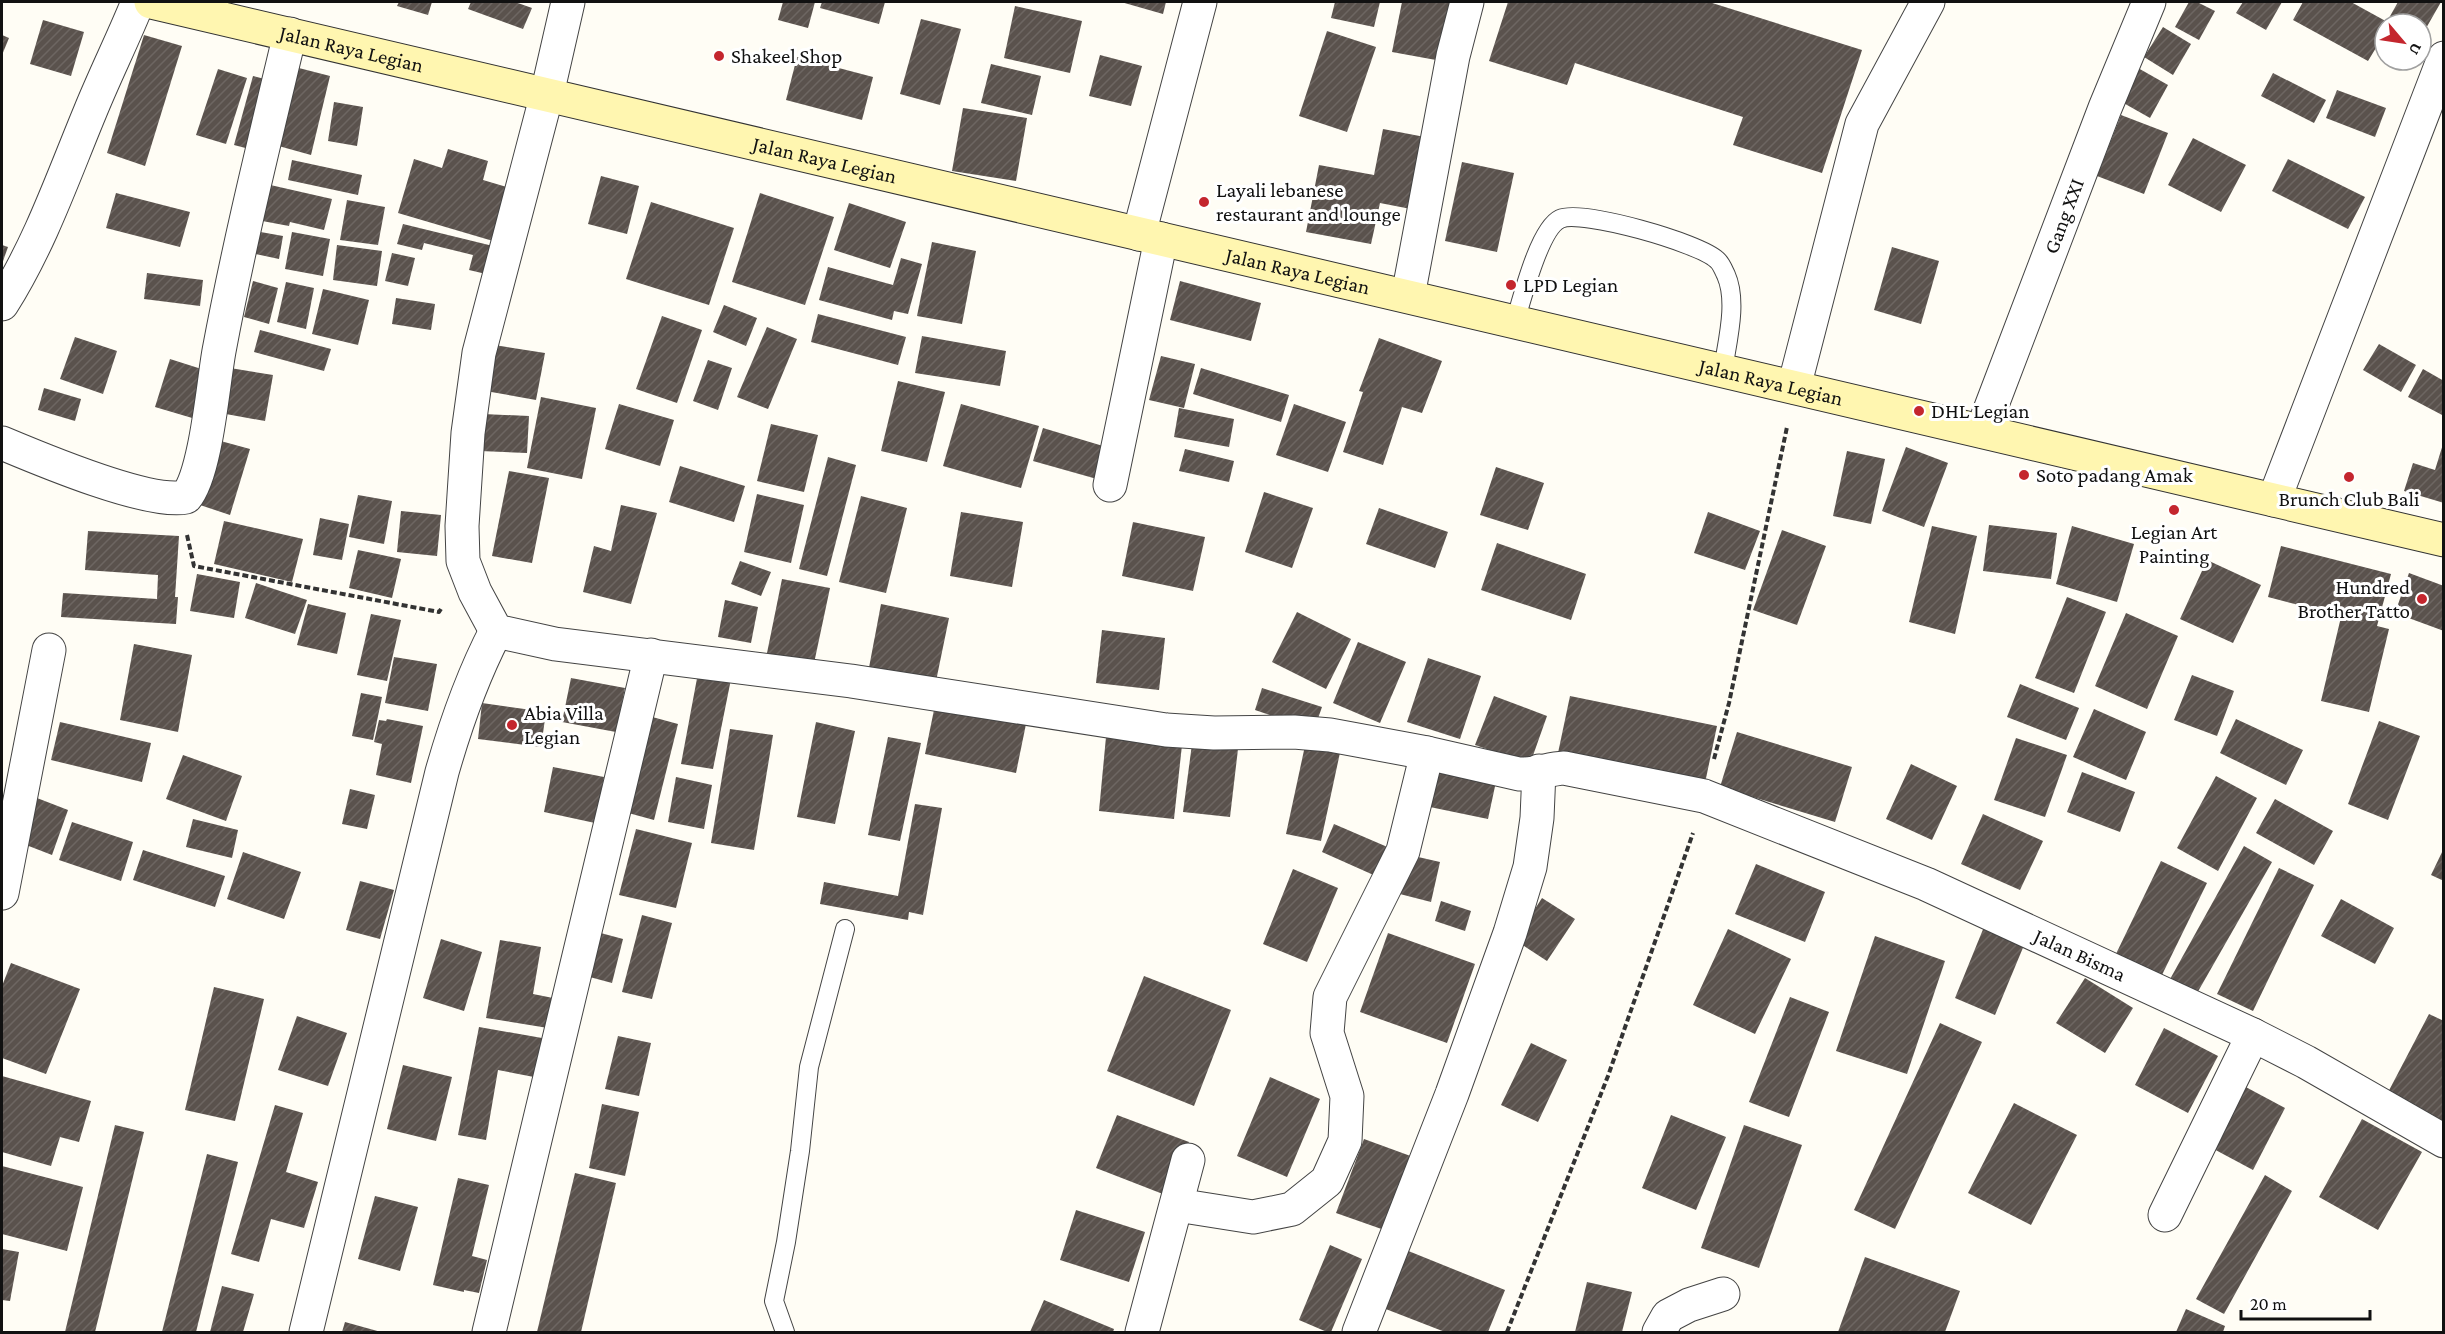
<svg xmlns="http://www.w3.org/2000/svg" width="2445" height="1334" font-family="'Crimson Pro',serif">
  <defs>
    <pattern id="building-hatch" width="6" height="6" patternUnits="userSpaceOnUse" patternTransform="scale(1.5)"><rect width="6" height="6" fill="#5a524d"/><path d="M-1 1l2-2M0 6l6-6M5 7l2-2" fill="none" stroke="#6d6662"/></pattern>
  </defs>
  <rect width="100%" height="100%" fill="#fffdf5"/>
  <g fill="url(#building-hatch)">
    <path d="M399,2H432L428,15L397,6Z"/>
    <path d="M471,2H515L532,8L523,29L468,9Z"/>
    <path d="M783,2H815L808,28L778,20Z"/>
    <path d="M822,2H885L879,24L820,8Z"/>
    <path d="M1121,2H1166L1163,14Z"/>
    <path d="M1335,2H1380L1374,27L1331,18Z"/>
    <path d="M1402,2H1459L1447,62L1392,52Z"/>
    <path d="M1508,2H1709L1862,50L1822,173L1733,145L1743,117L1575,63L1567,85L1489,61Z"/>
    <path d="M2189,2H2197L2215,11L2199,40L2175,27Z"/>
    <path d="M2243,2H2282L2266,30L2236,13Z"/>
    <path d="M2303,2H2351L2391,24H2385V33L2368,61L2293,20Z"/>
    <path d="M2398,2H2441L2421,37V24H2400L2389,18Z"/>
    <path d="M1015,6L1082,21L1070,73L1004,58Z"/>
    <path d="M921,19L961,29L940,105L900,94Z"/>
    <path d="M43,20L84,32L71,76L30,64Z"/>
    <path d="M2163,27L2191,44L2173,75L2144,57Z"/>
    <path d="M1327,31L1376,47L1347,132L1299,116Z"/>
    <path d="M2,35L9,38L2,55Z"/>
    <path d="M144,35L182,46L145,166L107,153Z"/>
    <path d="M1100,55L1142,66L1131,106L1089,96Z"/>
    <path d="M797,57L873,77L862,120L786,100Z"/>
    <path d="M991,64L1041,76L1032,115L981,103Z"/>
    <path d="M295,67L330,76L311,155L275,145Z"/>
    <path d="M2138,68L2168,85L2150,118L2120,101Z"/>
    <path d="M218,69L247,78L226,144L196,135Z"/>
    <path d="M2273,73L2326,100L2314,123L2261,96Z"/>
    <path d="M253,76L276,82L257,151L234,145Z"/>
    <path d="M2337,90L2386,108L2375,137L2326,118Z"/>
    <path d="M334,102L363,107L357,146L328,141Z"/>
    <path d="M963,108L1027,118L1016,181L952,171Z"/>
    <path d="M2121,115L2168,133L2144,194L2097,176Z"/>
    <path d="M1383,129L1430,138L1416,210L1380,203L1371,244L1306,232L1319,165L1374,175Z"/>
    <path d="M2193,138L2246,165L2221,212L2168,185Z"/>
    <path d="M448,149L488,161L483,180L510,188L493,241L398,213L414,159L442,168Z"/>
    <path d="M2288,159L2365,197L2348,229L2272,191Z"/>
    <path d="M292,160L362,175L358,195L288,180Z"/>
    <path d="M1462,162L1514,173L1497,252L1445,241Z"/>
    <path d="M601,176L639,186L627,234L588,224Z"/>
    <path d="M266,184L332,199L324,230L290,222L289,226L257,220Z"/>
    <path d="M116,193L190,212L180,247L106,228Z"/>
    <path d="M760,193L834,217L805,305L732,282Z"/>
    <path d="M347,200L385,207L378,245L340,240Z"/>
    <path d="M651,202L734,228L709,305L626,279Z"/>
    <path d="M849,203L906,222L890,268L834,250Z"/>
    <path d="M403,224L493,246L486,274L469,270L473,255L424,243L422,250L397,244Z"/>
    <path d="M255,231L283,236L279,259L251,253Z"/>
    <path d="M292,232L330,239L323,276L285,269Z"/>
    <path d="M932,242L976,251L962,324L917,316Z"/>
    <path d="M2,245L8,247L2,264Z"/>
    <path d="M337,245L382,251L377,286L333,280Z"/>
    <path d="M1892,247L1939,261L1921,324L1874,310Z"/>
    <path d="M392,253L415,258L408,286L385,281Z"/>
    <path d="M901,258L922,264L908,314L894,311L892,320L819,300L828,267L893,285Z"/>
    <path d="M147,273L203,280L200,306L144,299Z"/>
    <path d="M253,281L278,288L269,324L244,317Z"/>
    <path d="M1180,281L1261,303L1251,341L1170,320Z"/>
    <path d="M286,282L314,288L306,329L277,322Z"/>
    <path d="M323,289L369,300L358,345L312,334Z"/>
    <path d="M396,298L435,304L431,330L392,324Z"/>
    <path d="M724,305L757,318L746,346L713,332Z"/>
    <path d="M818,314L906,337L898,365L811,342Z"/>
    <path d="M662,316L702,330L677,403L636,389Z"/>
    <path d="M767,327L797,339L768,409L737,397Z"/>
    <path d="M260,330L331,349L324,371L254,352Z"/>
    <path d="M922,336L1006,351L1000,386L915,373Z"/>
    <path d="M75,337L117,351L103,394L60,379Z"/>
    <path d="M1379,338L1442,361L1422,413L1402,407L1383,465L1343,452L1363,392L1359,391Z"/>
    <path d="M488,344L545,353L536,400L480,390Z"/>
    <path d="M2379,344L2416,365L2401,392L2363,370Z"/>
    <path d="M1161,356L1195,364L1184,408L1149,400Z"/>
    <path d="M170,359L214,373L199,420L155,407Z"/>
    <path d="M708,360L732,368L718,410L693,401Z"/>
    <path d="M224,367L273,375L265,421L215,412Z"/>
    <path d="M1201,368L1289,395L1281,422L1193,394Z"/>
    <path d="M2423,369L2444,381V416L2408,397Z"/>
    <path d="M898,381L945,392L927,462L881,451Z"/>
    <path d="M44,388L81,399L75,421L38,410Z"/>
    <path d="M541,397L596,408L582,479L527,468Z"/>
    <path d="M619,404L674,420L660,466L605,449Z"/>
    <path d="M961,404L1039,426L1021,488L943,466Z"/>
    <path d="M1294,404L1346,422L1328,472L1276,455Z"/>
    <path d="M1179,408L1234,419L1229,447L1174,437Z"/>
    <path d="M483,414L529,416L527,453L480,451Z"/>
    <path d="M771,424L818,435L804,492L757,481Z"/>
    <path d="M1043,428L1113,449L1104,481L1033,461Z"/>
    <path d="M217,440L250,449L230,515L197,504Z"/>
    <path d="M2443,444L2444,503L2404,491L2413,463L2435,470Z"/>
    <path d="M1906,447L1948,463L1924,527L1882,511Z"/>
    <path d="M1185,449L1234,461L1229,482L1179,471Z"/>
    <path d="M1847,451L1885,459L1871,524L1833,516Z"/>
    <path d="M828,457L856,465L827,576L799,569Z"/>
    <path d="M680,466L745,486L734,522L669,502Z"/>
    <path d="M1496,467L1544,483L1528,530L1480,515Z"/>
    <path d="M509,471L549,478L532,563L492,556Z"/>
    <path d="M1264,492L1313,508L1292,568L1245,552Z"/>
    <path d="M757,494L804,505L791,563L744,552Z"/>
    <path d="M358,495L392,501L384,544L349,537Z"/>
    <path d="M861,496L907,508L886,593L839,582Z"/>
    <path d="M621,505L657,513L631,604L583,592L594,546L611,551Z"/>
    <path d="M1379,508L1448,532L1435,568L1366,544Z"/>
    <path d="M401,511L441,515L437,556L397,552Z"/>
    <path d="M961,512L1023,522L1012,587L950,576Z"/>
    <path d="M1708,512L1760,531L1745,570L1694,553Z"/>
    <path d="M320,518L349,524L342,560L313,555Z"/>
    <path d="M224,521L303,539L292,582L214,564Z"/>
    <path d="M1133,522L1205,537L1193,591L1122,576Z"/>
    <path d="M1989,525L2057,533L2051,579L1983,571Z"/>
    <path d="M1932,526L1977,536L1955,634L1909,622Z"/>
    <path d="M2072,526L2134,544L2117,602L2056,584Z"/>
    <path d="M1782,530L1826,546L1797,625L1753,610Z"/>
    <path d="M88,531L179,536L175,597H178L176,624L61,617L63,593L157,599L158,575L85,570Z"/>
    <path d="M1497,543L1586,574L1571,620L1481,590Z"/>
    <path d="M2281,546L2391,574L2377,626L2389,629L2369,712L2321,701L2341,617L2364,622L2268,597Z"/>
    <path d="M358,550L401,559L392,598L349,588Z"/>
    <path d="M2207,560L2261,585L2233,643L2180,619Z"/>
    <path d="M740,561L771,572L761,596L731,584Z"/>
    <path d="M2409,573L2444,586V631L2395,613Z"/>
    <path d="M197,574L240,582L234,618L190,611Z"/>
    <path d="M782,579L830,588L813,668L766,658Z"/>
    <path d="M256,583L307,600L295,634L245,618Z"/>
    <path d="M2067,597L2106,612L2074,693L2035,678Z"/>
    <path d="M725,600L758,607L751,643L718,637Z"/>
    <path d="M308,604L346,613L337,654L297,645Z"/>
    <path d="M881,604L949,618L935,686L868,673Z"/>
    <path d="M1297,612L1351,639L1326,689L1272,662Z"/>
    <path d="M2126,613L2178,636L2147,709L2095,686Z"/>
    <path d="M371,614L401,620L387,681L357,675Z"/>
    <path d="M1102,630L1165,638L1159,690L1096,683Z"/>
    <path d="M1358,642L1406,662L1380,723L1333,703Z"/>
    <path d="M134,644L192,655L178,732L120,720Z"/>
    <path d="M394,657L437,664L428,711L385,703Z"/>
    <path d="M1428,658L1481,676L1460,739L1407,722Z"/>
    <path d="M698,673L731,679L713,769L681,764Z"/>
    <path d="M2192,675L2234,691L2217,736L2174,720Z"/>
    <path d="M571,678L625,688L616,732L562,722Z"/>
    <path d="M2020,684L2079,708L2066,740L2007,717Z"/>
    <path d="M1262,688L1322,707L1314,730L1255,710Z"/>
    <path d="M361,693L382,697L373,740L352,736Z"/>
    <path d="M1494,696L1547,716L1530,764L1475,745Z"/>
    <path d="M1570,696L1717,726L1705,783L1558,753Z"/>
    <path d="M482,703L546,712L541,747L478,739Z"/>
    <path d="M935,705L1026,724L1016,773L925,754Z"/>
    <path d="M2094,709L2146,732L2126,780L2073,757Z"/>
    <path d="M645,715L678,724L654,820L621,811Z"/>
    <path d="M387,719L423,726L411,783L376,775L382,744L374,742L379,720L386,721Z"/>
    <path d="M2236,719L2303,750L2286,785L2220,753Z"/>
    <path d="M2379,721L2420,736L2388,820L2348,804Z"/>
    <path d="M60,722L151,743L142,782L51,760Z"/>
    <path d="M816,722L855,731L835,824L797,817Z"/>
    <path d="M730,729L773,735L754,850L711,843Z"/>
    <path d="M1737,732L1852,767L1835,822L1720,787Z"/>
    <path d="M888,737L921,743L900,841L868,835Z"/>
    <path d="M1106,737L1182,745L1174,819L1099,811Z"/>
    <path d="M2016,738L2067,755L2045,817L1994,800Z"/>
    <path d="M1306,741L1341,748L1321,841L1286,834Z"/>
    <path d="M1192,744L1238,749L1230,817L1183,812Z"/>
    <path d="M183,755L242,776L226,821L166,799Z"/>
    <path d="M1435,763L1497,777L1488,819L1425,806Z"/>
    <path d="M1911,764L1957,786L1932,840L1886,819Z"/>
    <path d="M553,767L604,777L595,823L544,812Z"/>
    <path d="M2082,772L2135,792L2120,832L2067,812Z"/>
    <path d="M2216,776L2257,798L2218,871L2177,848Z"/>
    <path d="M676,777L712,785L704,829L668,822Z"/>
    <path d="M350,789L375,795L367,829L342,824Z"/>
    <path d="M37,798L68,810L52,855L21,843Z"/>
    <path d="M2275,799L2333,831L2314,865L2256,833Z"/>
    <path d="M915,804L942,808L923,915L909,912L908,920L820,904L824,882L898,896Z"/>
    <path d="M1983,814L2043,841L2020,890L1961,864Z"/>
    <path d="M193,819L238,830L232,858L186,847Z"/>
    <path d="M72,822L133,842L121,881L59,860Z"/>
    <path d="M1334,824L1399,852L1387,881L1322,852Z"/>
    <path d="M636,829L692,843L676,908L619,895Z"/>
    <path d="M2244,846L2272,862L2196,995L2169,981Z"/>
    <path d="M2444,848V881L2431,875Z"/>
    <path d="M143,850L225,876L215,907L133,880Z"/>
    <path d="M243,852L301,872L284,919L227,899Z"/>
    <path d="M1405,854L1440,862L1431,902L1396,893Z"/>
    <path d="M2161,861L2207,883L2159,981L2114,958Z"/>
    <path d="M1756,864L1825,892L1805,942L1735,914Z"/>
    <path d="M2279,868L2314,885L2253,1011L2217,994Z"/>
    <path d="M1293,869L1338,888L1307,962L1263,944Z"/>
    <path d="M360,881L394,890L380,939L346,930Z"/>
    <path d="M1542,898L1575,919L1547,961L1515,940Z"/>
    <path d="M2341,899L2394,928L2375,964L2321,936Z"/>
    <path d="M1441,901L1471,911L1465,931L1435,921Z"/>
    <path d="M642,915L672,923L652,999L622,992Z"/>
    <path d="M1986,922L2027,938L1995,1015L1955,998Z"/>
    <path d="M1728,929L1791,959L1755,1034L1693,1005Z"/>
    <path d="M597,932L623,939L612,983L586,976Z"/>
    <path d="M1388,933L1475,964L1447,1043L1360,1012Z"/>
    <path d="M1875,936L1945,961L1907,1074L1836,1051Z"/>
    <path d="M441,939L482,952L464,1011L423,998Z"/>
    <path d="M500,940L541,947L533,994L553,998L548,1028L486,1018Z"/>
    <path d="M11,963L80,989L46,1074L2,1058V986Z"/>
    <path d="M1144,976L1231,1010L1194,1106L1107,1071Z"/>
    <path d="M2085,978L2133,1008L2105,1053L2056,1023Z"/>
    <path d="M214,987L264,999L235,1121L185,1110Z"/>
    <path d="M1790,997L1829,1012L1789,1117L1749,1102Z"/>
    <path d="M2429,1014L2444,1021V1130L2384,1100Z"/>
    <path d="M297,1016L347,1033L328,1086L278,1070Z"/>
    <path d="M1940,1023L1982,1042L1895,1229L1854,1210Z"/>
    <path d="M479,1027L542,1038L534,1077L498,1070L486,1140L458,1135Z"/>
    <path d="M2164,1028L2218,1056L2188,1113L2135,1085Z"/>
    <path d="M618,1036L651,1043L639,1096L605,1089Z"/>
    <path d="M1531,1043L1567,1060L1538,1122L1501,1105Z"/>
    <path d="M403,1065L452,1077L436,1141L387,1129Z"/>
    <path d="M2,1076L91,1101L79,1142L60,1137L51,1166L2,1152Z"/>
    <path d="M1270,1077L1320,1099L1287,1177L1237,1156Z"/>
    <path d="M2242,1085L2285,1108L2253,1170L2210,1147Z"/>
    <path d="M2014,1103L2077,1135L2031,1225L1968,1193Z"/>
    <path d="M602,1104L639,1112L625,1176L589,1168Z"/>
    <path d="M275,1105L303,1113L286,1172L318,1182L304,1228L271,1219L259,1262L231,1254Z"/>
    <path d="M1117,1115L1189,1142L1168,1196L1096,1168Z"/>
    <path d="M1671,1115L1726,1137L1696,1210L1642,1188Z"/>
    <path d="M2362,1119L2422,1152L2378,1230L2319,1197Z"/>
    <path d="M115,1125L144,1132L95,1332H65Z"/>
    <path d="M1744,1125L1802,1145L1759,1268L1701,1248Z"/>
    <path d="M1364,1139L1416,1158L1390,1232L1336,1213Z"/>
    <path d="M207,1154L238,1162L196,1332H162Z"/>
    <path d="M2,1166L83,1187L67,1251L2,1234Z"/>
    <path d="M575,1173L616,1183L581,1332H537Z"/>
    <path d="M2265,1175L2292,1191L2224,1314L2196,1299Z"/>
    <path d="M458,1178L489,1185L472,1256L487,1260L479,1293L464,1290V1292L433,1285Z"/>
    <path d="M375,1196L418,1207L400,1271L358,1259Z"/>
    <path d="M1076,1210L1145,1232L1129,1282L1060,1260Z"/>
    <path d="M1330,1245L1362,1259L1331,1332H1327L1299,1320Z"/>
    <path d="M1401,1248L1505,1290L1488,1332H1445L1378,1306Z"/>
    <path d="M2,1249L19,1252L10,1301L2,1300Z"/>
    <path d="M1865,1257L1960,1291L1945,1332H1838Z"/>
    <path d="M1587,1282L1632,1292L1622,1332H1575Z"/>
    <path d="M222,1286L254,1294L243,1332H210Z"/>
    <path d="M1044,1300L1114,1329L1113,1332H1030Z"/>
    <path d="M2186,1309L2225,1326L2223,1332H2176Z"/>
    <path d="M345,1322L381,1332H342Z"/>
  </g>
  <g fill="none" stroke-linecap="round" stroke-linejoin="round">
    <g stroke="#444" stroke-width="20">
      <g id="lane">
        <path d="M1515,322C1522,299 1539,229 1560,219C1581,209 1700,243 1717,260C1721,263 1724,271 1726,275C1738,302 1727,342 1723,370"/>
        <path d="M785,1332L774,1301L786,1242L800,1151L809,1067L845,929"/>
      </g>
    </g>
    <g stroke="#444" stroke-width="35">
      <g id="street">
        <path id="s1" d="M568,2L547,94L479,353L468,433L462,526L463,561L475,592L496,631L555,644L851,681L1166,730L1214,733L1294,732L1330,735L1427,753L1519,774C1534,775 1548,769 1564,768L1704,796L1926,884L2253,1035L2306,1062L2444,1141"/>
        <path d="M1139,234L1200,2"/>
        <path d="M1408,296L1453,56L1467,2"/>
        <path d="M2,304C40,244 63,177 90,112C105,75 123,39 138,2"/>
        <path d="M1794,387L1862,124L1928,2"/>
        <path id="s2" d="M1982,431L2105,108L2149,2"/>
        <path d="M2,443C40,459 149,505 186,497C206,474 213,384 219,351C239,244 265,139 290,34"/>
        <path d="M1110,485L1161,239"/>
        <path d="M2274,500L2444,58"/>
        <path d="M2,893L49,650"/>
        <path d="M1177,1205L1253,1217L1292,1209L1327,1181L1345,1141L1347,1096L1327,1033L1330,997L1403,851L1427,753"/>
        <path d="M2165,1215L2253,1035"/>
        <path d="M306,1332L442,772C456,723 472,677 496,631"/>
        <path d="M489,1332L651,655"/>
        <path d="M1142,1332L1188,1160"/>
        <path d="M1359,1332L1452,1094L1510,933L1530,867L1537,818L1539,771"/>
        <path d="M1659,1332L1668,1316L1689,1305L1723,1294"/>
      </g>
    </g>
    <g stroke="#333" stroke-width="35">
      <g id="secondary">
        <path id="s3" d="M151,2L2444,540"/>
      </g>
    </g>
    <g stroke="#333" stroke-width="4" stroke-dasharray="6 3" stroke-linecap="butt">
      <path d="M187,535L194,566L439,612L441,609"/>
      <path d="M1714,759L1729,703L1787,427"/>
      <path d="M1507,1332L1608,1076L1693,833"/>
    </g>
    <use href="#lane" stroke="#fff" stroke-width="18"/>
    <use href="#street" stroke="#fff" stroke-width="33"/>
    <use href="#secondary" stroke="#fff6b0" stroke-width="33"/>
  </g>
  <g fill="#c4262e" stroke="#fff" stroke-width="2">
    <circle cx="719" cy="56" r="6"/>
    <circle cx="1204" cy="202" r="6"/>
    <circle cx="1511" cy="285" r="6"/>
    <circle cx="1919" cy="411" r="6"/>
    <circle cx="2024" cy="475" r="6"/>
    <circle cx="2349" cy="477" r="6"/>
    <circle cx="2174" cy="510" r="6"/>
    <circle cx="2422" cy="599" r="6"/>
    <circle cx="512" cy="725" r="6"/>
  </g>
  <g text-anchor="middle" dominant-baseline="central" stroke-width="6" stroke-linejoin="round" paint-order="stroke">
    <g font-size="21" fill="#111" stroke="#fff">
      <text stroke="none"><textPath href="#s3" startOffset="206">Jalan Raya Legian</textPath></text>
      <text stroke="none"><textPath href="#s3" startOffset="692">Jalan Raya Legian</textPath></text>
      <text stroke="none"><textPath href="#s2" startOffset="230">Gang XXI</textPath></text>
      <text stroke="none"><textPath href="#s3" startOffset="1178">Jalan Raya Legian</textPath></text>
      <text stroke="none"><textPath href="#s3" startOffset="1664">Jalan Raya Legian</textPath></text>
      <text stroke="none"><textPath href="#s1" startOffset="2280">Jalan Bisma</textPath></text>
    </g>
    <g font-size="21" fill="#111" stroke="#fff" text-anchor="start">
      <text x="731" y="56">Shakeel Shop</text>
      <text x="1216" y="190">Layali lebanese<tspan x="1216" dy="24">restaurant and lounge</tspan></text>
      <text x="1523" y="285">LPD Legian</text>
      <text x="1931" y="411">DHL Legian</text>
      <text x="2036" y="475">Soto padang Amak</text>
      <text x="2349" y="499" text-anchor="middle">Brunch Club Bali</text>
      <text x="2174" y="532" text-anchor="middle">Legian Art<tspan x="2174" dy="24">Painting</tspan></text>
      <text x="2410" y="587" text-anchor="end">Hundred<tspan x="2410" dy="24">Brother Tatto</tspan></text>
      <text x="524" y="713">Abia Villa<tspan x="524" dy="24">Legian</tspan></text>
    </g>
  </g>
  <rect width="2445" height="1334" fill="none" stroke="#111111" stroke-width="6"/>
  <g transform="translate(2403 42) rotate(119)"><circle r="28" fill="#ffffff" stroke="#a0a0a0" stroke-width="1.5"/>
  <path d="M0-4.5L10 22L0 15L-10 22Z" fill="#c4262e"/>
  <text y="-9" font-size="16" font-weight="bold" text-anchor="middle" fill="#111111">U</text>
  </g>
  <path d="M2241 1310v9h129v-9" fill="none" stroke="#111111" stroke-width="3"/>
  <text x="2250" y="1310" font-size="18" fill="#111111" stroke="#ffffff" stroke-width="4.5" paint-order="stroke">20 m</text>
</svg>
